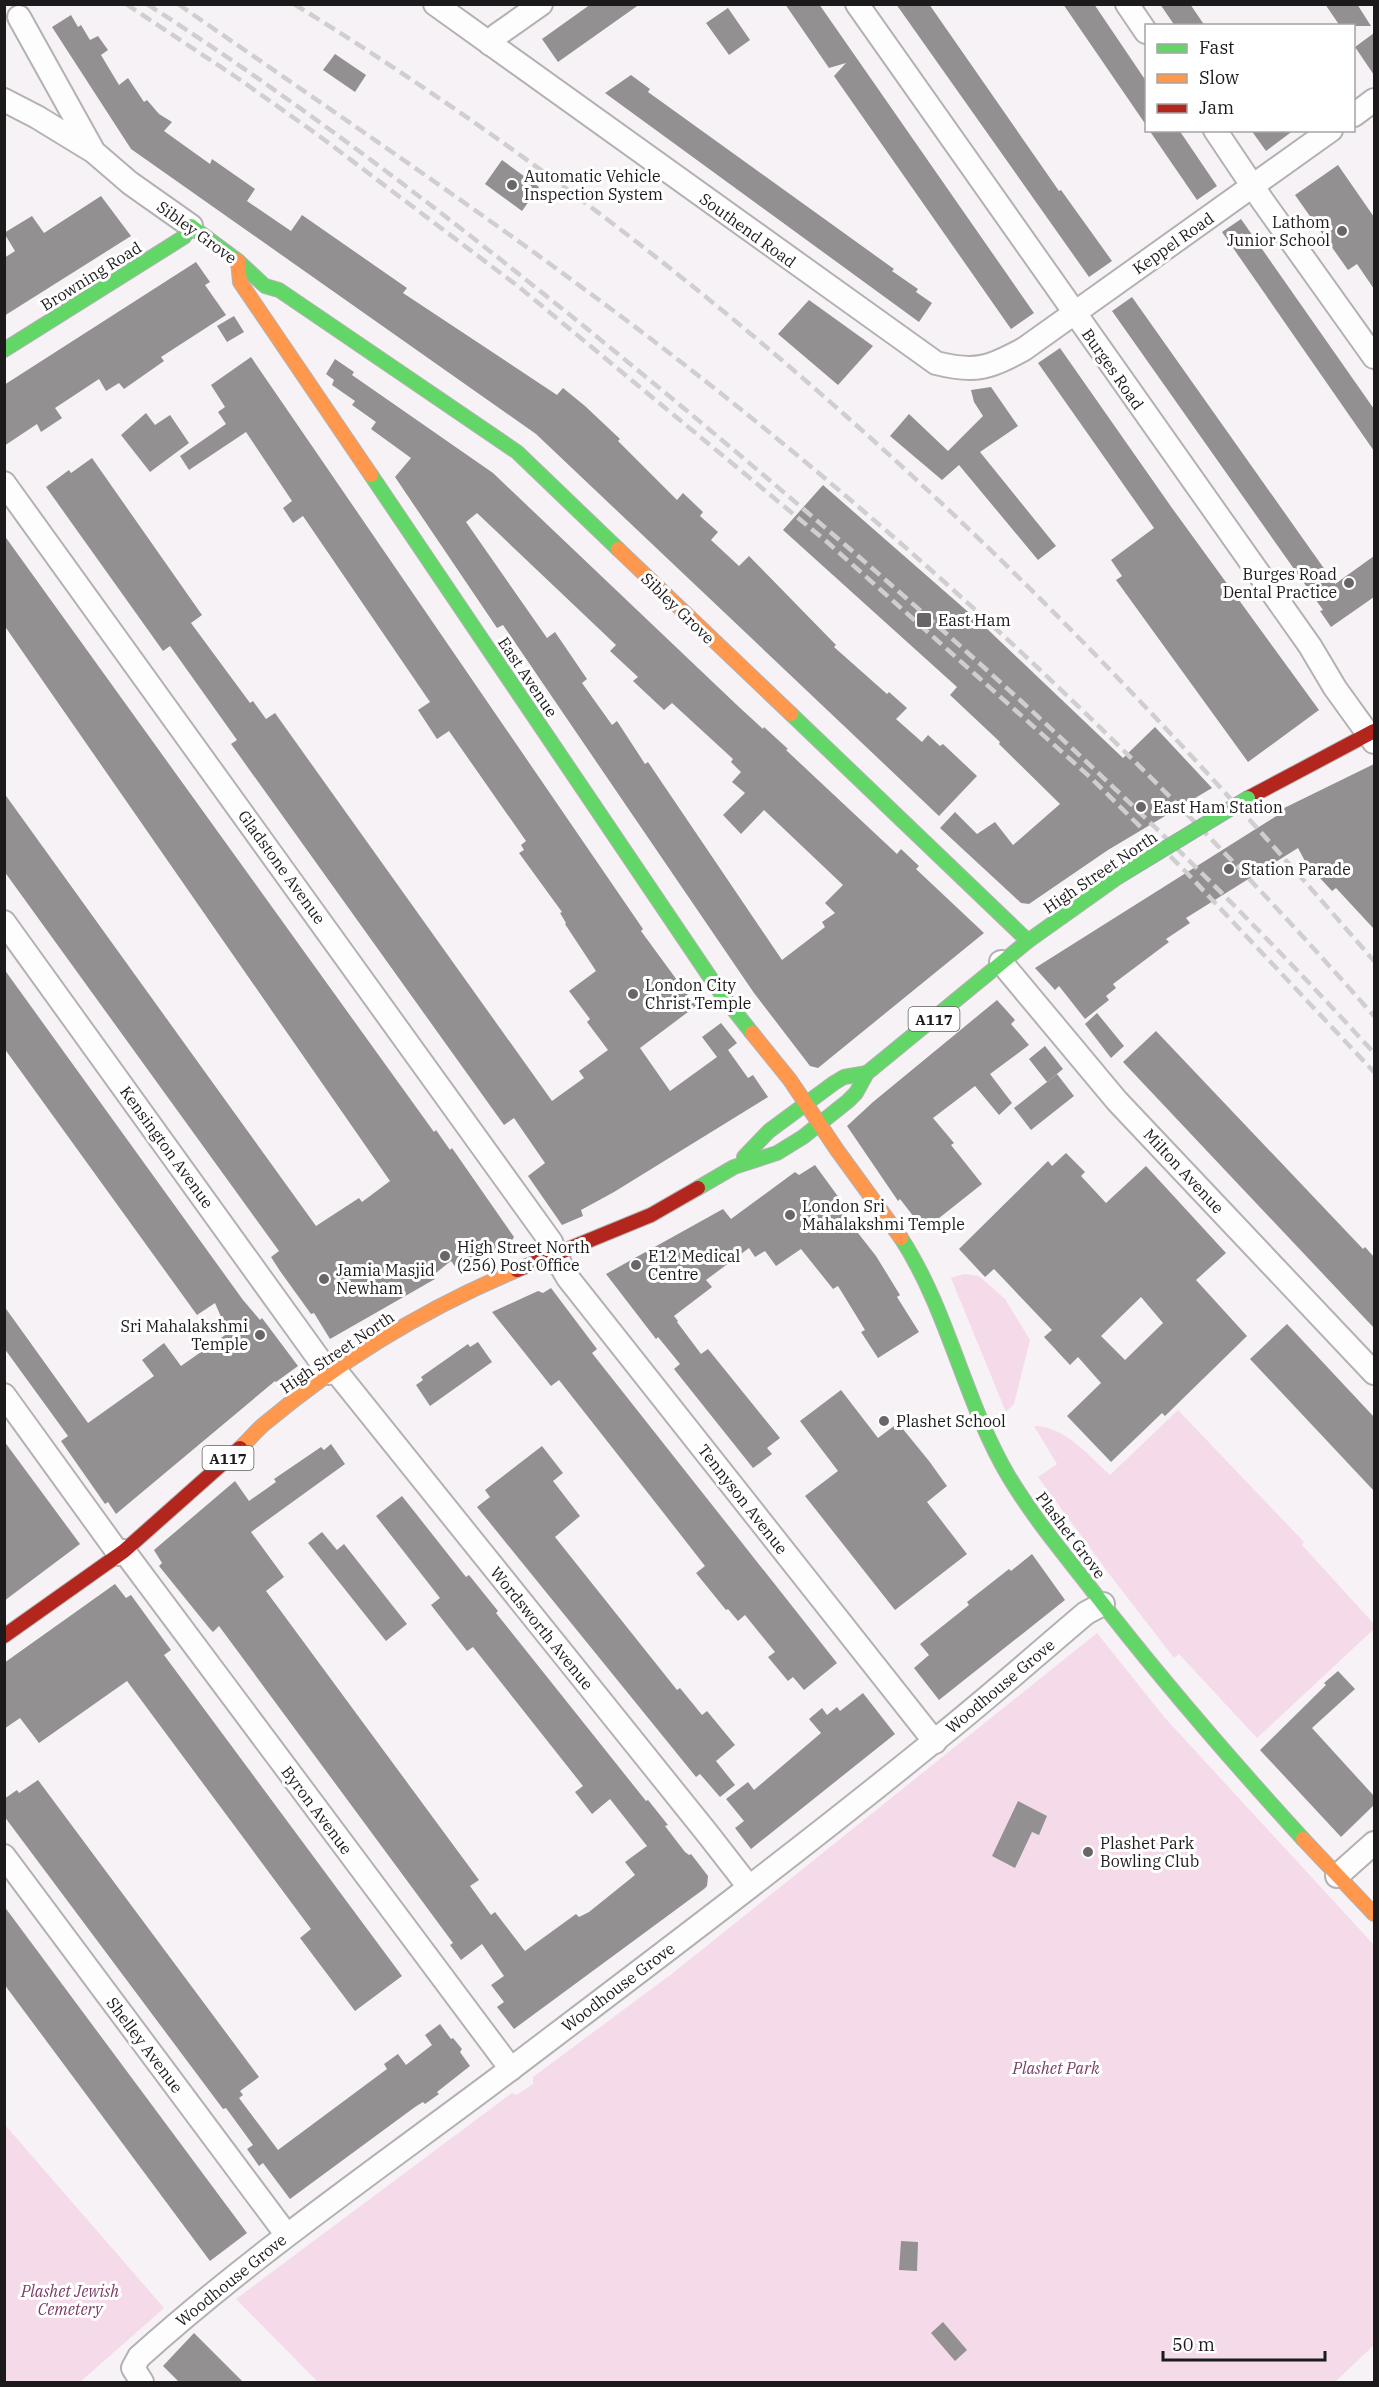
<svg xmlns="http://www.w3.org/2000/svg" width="1379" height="2387" font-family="'IBM Plex Serif',serif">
  <rect width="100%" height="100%" fill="#f7f2f5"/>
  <g fill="#f5daea">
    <path d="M964,1274L979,1276L1005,1299L1030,1340L1014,1404L1006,1412L951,1278Z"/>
    <path d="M1178,1410L1304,1542L1302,1545L1374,1624V1629L1257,1738L1179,1654L1174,1658L1110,1575L1038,1477L1057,1464L1034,1426C1065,1426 1089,1456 1110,1475Z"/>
    <path d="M1097,1633L1165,1718L1374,1945V2345L1335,2382H318L236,2299L512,2093L517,2095L533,2084V2077L673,1973Z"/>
    <path d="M5,2125L164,2308L80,2382H5Z"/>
  </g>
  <g fill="#939092" fill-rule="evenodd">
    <path d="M591,4H640L558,62L542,39Z"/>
    <path d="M785,4H819L1034,313L1011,329L834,76L846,63L829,68Z"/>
    <path d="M896,4H929L1059,191L1061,190L1112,261L1089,277Z"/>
    <path d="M1063,4H1094L1146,81V125Z"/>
    <path d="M1160,4H1190L1205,26H1175Z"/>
    <path d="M1325,4H1357L1371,26H1340Z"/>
    <path d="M728,8L750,40L729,55L706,23Z"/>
    <path d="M71,15L78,27L81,25L90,40L98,36L108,50L101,55L119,85L128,78L144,102L147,100L159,114L172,122L164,131L210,164L212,159L255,189L247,201L291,231L302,215L407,288L403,293L557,395L563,388L585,406L620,439L618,441L677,500L683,493L703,512L700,516L718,532L711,540L739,566L749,556L836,645L834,647L887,694L889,692L907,708L896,719L922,742L928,735L940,746L943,744L977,776L939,816L536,434L131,149L52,27Z"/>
    <path d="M1374,33V75L1355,47Z"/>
    <path d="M335,54L366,75L355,92L323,70Z"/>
    <path d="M631,75L650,89L648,92L894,269L892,271L918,289L916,292L932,303L919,322L605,93Z"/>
    <path d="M1149,130H1179L1217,186L1197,200Z"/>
    <path d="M1251,130H1294L1266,151Z"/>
    <path d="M502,160L539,187L522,211L485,184Z"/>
    <path d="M1338,165L1374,217V289L1357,264L1348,270L1295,195Z"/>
    <path d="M101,196L131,236L4,316V258L15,251L4,233L32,216L44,233Z"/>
    <path d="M1241,219L1374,409V451L1222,232Z"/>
    <path d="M196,262L210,282L205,285L226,315L161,357L164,361L124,389L119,383L106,391L99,379L55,408L62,418L41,432L37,424L4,446V385Z"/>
    <path d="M1132,297L1335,584L1374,556V597L1331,627L1320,611L1323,610L1112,311Z"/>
    <path d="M809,300L873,346L838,385L778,334Z"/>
    <path d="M234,316L244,332L227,342L217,326Z"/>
    <path d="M1060,348L1172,508L1319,710L1248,762L1116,580L1122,576L1111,560L1154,528L1038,363Z"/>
    <path d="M251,357L643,929L641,931L696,1006L640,1048L670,1091L717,1057L702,1037L721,1023L737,1043L728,1050L748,1078L753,1075L768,1097L614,1192L581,1210L583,1216L562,1225L528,1176L545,1163L514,1118L504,1125L231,744L237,740L170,646L163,651L46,487L69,470L71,473L92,458L202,615L191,623L250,703L253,701L266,719L275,713L552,1101L584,1078L579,1071L608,1050L587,1022L590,1019L569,991L596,971L565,924L566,923L560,913L562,912L519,853L524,850L521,845L526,841L449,731L437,739L418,710L430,702L303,516L293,523L283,508L292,501L246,432L189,470L180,456L226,424L218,412L225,407L211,385Z"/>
    <path d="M335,359L354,372L352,375L493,473L739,707L763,729L764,727L788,749L786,750L897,854L901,849L919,866L916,869L984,933L818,1068L810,1066L754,993L503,625L497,628L395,477L411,458L371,429L376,422L352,405L355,401L332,385L334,380L326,374ZM477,513L616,645L610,651L638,677L633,681L664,710L672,703L733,759L731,762L741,772L732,782L745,793L723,815L741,834L764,810L843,885L825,903L835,913L822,922L825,927L782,960L648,762L645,764L617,721L612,725L582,683L587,679L555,632L547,638L466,522Z"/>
    <path d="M991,387L1018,426L980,452L1056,546L1038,560L959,465L942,480L890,436L909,414L948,451L983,416L974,402L971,390Z"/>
    <path d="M146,413L155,425L170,415L189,443L150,472L121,435Z"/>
    <path d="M823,485L982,624L1123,758L1155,727L1212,788L1108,850L1029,904L1021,903L940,828L955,812L977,834L995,822L1013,845L1060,804L999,744L1000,742L950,695L957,687L783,530Z"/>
    <path d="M4,535L434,1132L436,1130L450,1150L452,1148L514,1237L509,1245L457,1269L451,1261L432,1276L435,1279L330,1339L314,1313L311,1314L280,1271L271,1257L279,1251L4,871V793L316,1226L359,1198L362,1202L390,1181L4,625Z"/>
    <path d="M1374,764V929L1336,888L1332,891L1306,863L1298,848L1186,918L1190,923L1166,939L1169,942L1113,984L1116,988L1106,996L1109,1000L1085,1019L1059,986L1055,990L1035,968L1278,815L1276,812Z"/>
    <path d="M4,969L243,1300L260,1320L262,1318L298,1366L276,1382L275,1381L116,1514L108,1502L105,1504L61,1441L68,1436L4,1348V1306L88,1423L154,1376L142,1360L164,1343L181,1366L228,1333L215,1303L197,1315L4,1048Z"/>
    <path d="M997,1000L1015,1020L1011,1024L1029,1045L990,1074L1012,1103L999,1115L975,1086L933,1118L954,1143L951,1145L982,1184L924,1230L900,1199L898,1201L847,1126L873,1102Z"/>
    <path d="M1097,1013L1124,1046L1111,1058L1085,1024Z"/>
    <path d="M1156,1031L1363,1249L1365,1247L1374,1257V1328L1123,1062Z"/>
    <path d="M1045,1046L1063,1069L1047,1082L1029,1059Z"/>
    <path d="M1057,1074L1074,1096L1031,1130L1014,1108Z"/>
    <path d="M1066,1153L1085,1172L1081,1176L1106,1203L1146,1166L1226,1253L1196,1280L1247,1336L1165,1416L1162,1413L1111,1462L1067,1416L1101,1383L1078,1357L1070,1365L1044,1337L1052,1330L994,1269L985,1277L959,1249L1048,1161L1052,1166ZM1141,1297L1163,1323L1125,1360L1101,1336Z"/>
    <path d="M815,1165L845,1206L840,1210L876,1256L900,1295L897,1297L919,1332L878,1358L861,1332L865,1330L838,1286L833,1289L801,1249L776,1266L765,1251L755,1257L749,1248L706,1280L712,1287L674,1316L678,1321L677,1322L701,1354L708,1349L780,1438L767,1448L772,1454L753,1468L674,1369L680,1364L658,1337L656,1339L606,1274L723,1209L731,1219L795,1172L799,1175Z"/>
    <path d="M551,1288L597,1349L592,1353L837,1663L804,1690L793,1677L788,1681L768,1657L775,1652L745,1615L738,1621L728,1609L726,1610L696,1573L705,1566L666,1516L559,1380L551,1386L492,1312L538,1291L543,1293Z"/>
    <path d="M1287,1324L1374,1417V1491L1250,1359Z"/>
    <path d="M478,1342L492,1362L430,1406L416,1385L423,1380L421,1377L468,1344L470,1347Z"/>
    <path d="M841,1390L878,1438L898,1423L929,1461L947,1486L927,1502L967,1554L895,1610L805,1496L838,1471L800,1421Z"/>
    <path d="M4,1441L80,1544L4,1601Z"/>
    <path d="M331,1444L345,1464L251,1532L284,1577L266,1591L479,1880L470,1886L491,1915L495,1912L525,1951L576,1914L579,1917L589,1912L635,1875L625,1862L647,1846L610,1799L592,1814L575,1792L583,1786L473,1647L467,1651L431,1605L440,1598L376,1516L402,1496L466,1577L469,1575L498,1611L496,1613L646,1801L648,1800L668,1825L665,1826L685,1852L689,1855L691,1854L708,1876L707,1886L704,1889L514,2029L497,2007L504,2002L491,1985L504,1976L482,1944L461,1960L450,1945L453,1943L219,1626L213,1632L210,1629L159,1566L162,1563L154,1550L235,1481L249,1501L276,1482L274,1479L321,1447L324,1450Z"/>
    <path d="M542,1446L563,1473L553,1481L580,1516L555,1537L677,1690L680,1688L702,1715L707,1711L735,1745L716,1761L735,1785L720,1797L700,1774L696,1777L477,1507L490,1497L485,1490Z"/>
    <path d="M322,1532L337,1550L344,1544L407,1624L386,1641L308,1543Z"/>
    <path d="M1032,1554L1065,1600L939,1700L914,1668L929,1655L920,1644L969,1605L967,1602L1009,1569L1011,1571Z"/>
    <path d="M115,1584L126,1598L131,1595L171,1650L164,1655L402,1976L355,2011L300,1938L311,1929L127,1681L39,1743L20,1718L4,1729V1663Z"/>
    <path d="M1338,1671L1355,1689L1312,1728L1374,1796V1805L1341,1837L1260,1750L1326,1685L1324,1683Z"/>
    <path d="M863,1693L895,1734L751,1849L735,1828L744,1821L726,1799L748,1782L754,1790L821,1733L809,1719L822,1708L827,1715L837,1707L840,1711Z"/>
    <path d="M38,1780L259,2077L240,2091L243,2095L239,2098L278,2150L387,2069L384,2064L398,2054L406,2065L432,2045L425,2035L440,2024L451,2039L453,2038L462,2049L460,2052L470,2066L437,2092L439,2094L425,2104L423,2102L415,2107L290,2199L263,2163L259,2166L247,2149L253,2145L226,2108L223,2109L4,1816V1799L17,1790L19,1793Z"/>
    <path d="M1018,1801L1047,1816L1039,1835L1032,1832L1015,1868L992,1856Z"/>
    <path d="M4,1906L247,2233L210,2261L4,1984Z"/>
    <path d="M901,2241L918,2242L917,2271L899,2270Z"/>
    <path d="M943,2322L967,2350L955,2361L931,2333Z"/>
    <path d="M194,2333L243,2382H179L163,2366Z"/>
  </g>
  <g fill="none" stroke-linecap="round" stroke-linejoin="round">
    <g stroke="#b4b1b3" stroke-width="26">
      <g id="street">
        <path d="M435,4L936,363C976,373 989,368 1024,349L1331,130"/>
        <path d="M857,4L1310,646L1335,688L1374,742"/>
        <path d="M1127,4L1146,32"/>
        <path d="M19,17L94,152L130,183L191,226"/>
        <path d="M490,44L497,35L541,4"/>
        <path d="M4,100L37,117L91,150"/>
        <path d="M1354,115L1374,100"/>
        <path d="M1215,130L1262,200L1374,357"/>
        <path d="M4,483L551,1242L561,1266L568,1278L935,1742"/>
        <path d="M4,922L329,1373"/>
        <path d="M1001,962L1117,1101L1374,1373"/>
        <path d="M335,1370L707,1833L749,1887"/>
        <path d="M4,1395L119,1554"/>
        <path d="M124,1551L511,2069"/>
        <path d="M4,1856L286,2234"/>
        <path d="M1337,1876L1374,1843"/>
        <path d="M142,2382L133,2368L139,2357C256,2252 386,2163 512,2068C653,1961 795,1854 933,1742C985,1701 1035,1656 1086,1613L1103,1604"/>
      </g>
    </g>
    <g stroke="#b4b1b3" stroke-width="16">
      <g id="fast">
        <path d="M4,350L184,237L191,226L238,261L265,286L279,290L517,452L618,549"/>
        <path d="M371,475L722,995L752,1033"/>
        <path d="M791,714L1028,941"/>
        <path d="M744,1157L769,1131L834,1083L844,1077L867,1073"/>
        <path d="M698,1188L734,1167L777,1153L803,1137L848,1101L856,1093L867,1073L1028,941L1118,877"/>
        <path d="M901,1238C949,1312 964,1401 1009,1477C1033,1517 1064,1554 1092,1590C1159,1677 1230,1759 1303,1839"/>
      </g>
    </g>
    <g stroke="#b4b1b3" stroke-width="16">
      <g id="slow">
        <path d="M238,261L240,282L371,475"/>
        <path d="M618,549L791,714"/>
        <path d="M752,1033L790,1080L837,1150L901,1238"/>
        <path d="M240,1448C248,1441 255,1432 263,1425C338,1362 426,1308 517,1270"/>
        <path d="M1303,1839L1374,1914"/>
      </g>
    </g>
    <g stroke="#b4b1b3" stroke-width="16">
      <g id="jam">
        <path d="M1248,798L1374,731"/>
        <path d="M517,1270L651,1215L698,1188"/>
        <path d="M4,1636L124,1551L240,1448"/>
      </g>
    </g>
    <use href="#street" stroke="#fefdfe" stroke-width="22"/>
    <use href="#fast" stroke="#63d668" stroke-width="14"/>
    <use href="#slow" stroke="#ff974d" stroke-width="14"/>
    <use href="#jam" stroke="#b3261e" stroke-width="14"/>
    <g stroke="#d0cfd0" stroke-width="4.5" stroke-dasharray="12 6" stroke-linecap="butt">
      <path d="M126,4L236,77L318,135L519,287L826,541L1090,777L1186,872L1374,1072"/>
      <path d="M147,4C341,129 521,273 698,420C935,618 1166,824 1374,1053"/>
      <path d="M178,4C338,115 500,224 655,342C916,542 1157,769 1374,1016"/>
      <path d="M294,4C501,132 695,279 875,442C1054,603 1218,780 1374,961"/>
    </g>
    <g stroke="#95aaac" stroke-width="16" stroke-linecap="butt">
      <path id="fast-bridge" d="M1118,877L1248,798"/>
    </g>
    <use href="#fast-bridge" stroke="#63d668" stroke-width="14"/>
  </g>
  <g fill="#696668" stroke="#fff" stroke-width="2">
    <circle cx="512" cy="185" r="6"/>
    <circle cx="1342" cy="231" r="6"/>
    <circle cx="1349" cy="583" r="6"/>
    <rect x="916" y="612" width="16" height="16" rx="3"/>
    <circle cx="1141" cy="807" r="6"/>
    <circle cx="1229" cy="869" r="6"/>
    <circle cx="633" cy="994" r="6"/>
    <circle cx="790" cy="1215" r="6"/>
    <circle cx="445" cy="1256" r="6"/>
    <circle cx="636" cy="1265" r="6"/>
    <circle cx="324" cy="1279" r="6"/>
    <circle cx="260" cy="1335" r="6"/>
    <circle cx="884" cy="1421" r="6"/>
    <circle cx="1088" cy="1852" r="6"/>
  </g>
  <g text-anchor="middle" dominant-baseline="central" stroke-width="6" stroke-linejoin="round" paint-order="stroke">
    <g fill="#fff" stroke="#615f60" stroke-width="1.5">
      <rect x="908.5" y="1007" width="51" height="24" rx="4.5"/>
      <rect x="202.5" y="1446" width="51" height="24" rx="4.5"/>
    </g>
    <g font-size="15" font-weight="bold" fill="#1d1a1c">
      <text x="934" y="1019">A117</text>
      <text x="228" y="1458">A117</text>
    </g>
    <g font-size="16" fill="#1d1a1c" stroke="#fff" text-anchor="start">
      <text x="524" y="176">Automatic Vehicle<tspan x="524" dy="18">Inspection System</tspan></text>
      <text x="1330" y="222" text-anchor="end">Lathom<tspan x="1330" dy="18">Junior School</tspan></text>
      <text x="1337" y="574" text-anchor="end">Burges Road<tspan x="1337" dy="18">Dental Practice</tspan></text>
      <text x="938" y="620">East Ham</text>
      <text x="1153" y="807">East Ham Station</text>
      <text x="1241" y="869">Station Parade</text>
      <text x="645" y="985">London City<tspan x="645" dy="18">Christ Temple</tspan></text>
      <text x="802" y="1206">London Sri<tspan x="802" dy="18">Mahalakshmi Temple</tspan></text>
      <text x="457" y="1247">High Street North<tspan x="457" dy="18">(256) Post Office</tspan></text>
      <text x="648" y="1256">E12 Medical<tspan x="648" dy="18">Centre</tspan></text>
      <text x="336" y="1270">Jamia Masjid<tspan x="336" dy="18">Newham</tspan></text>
      <text x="248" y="1326" text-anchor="end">Sri Mahalakshmi<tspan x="248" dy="18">Temple</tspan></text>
      <text x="896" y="1421">Plashet School</text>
      <text x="1100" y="1843">Plashet Park<tspan x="1100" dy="18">Bowling Club</tspan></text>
    </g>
    <g font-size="16" fill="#1d1a1c" stroke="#fff">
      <text transform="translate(748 230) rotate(36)">Southend Road</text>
      <text transform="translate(197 232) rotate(36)">Sibley Grove</text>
      <text transform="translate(1173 243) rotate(-35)">Keppel Road</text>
      <text transform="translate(91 276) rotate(-32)">Browning Road</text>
      <text transform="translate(1113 369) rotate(55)">Burges Road</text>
      <text transform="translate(678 608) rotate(44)">Sibley Grove</text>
      <text transform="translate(528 677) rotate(56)">East Avenue</text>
      <text transform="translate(282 867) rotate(54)">Gladstone Avenue</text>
      <text transform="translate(1100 872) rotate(-34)">High Street North</text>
      <text transform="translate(167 1147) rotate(54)">Kensington Avenue</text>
      <text transform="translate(1184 1171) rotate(47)">Milton Avenue</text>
      <text transform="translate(337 1352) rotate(-34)">High Street North</text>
      <text transform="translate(743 1499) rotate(52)">Tennyson Avenue</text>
      <text transform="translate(1071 1535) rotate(53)">Plashet Grove</text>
      <text transform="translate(542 1628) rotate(51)">Wordsworth Avenue</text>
      <text transform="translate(1000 1686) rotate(-40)">Woodhouse Grove</text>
      <text transform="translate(317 1810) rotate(53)">Byron Avenue</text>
      <text transform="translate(618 1987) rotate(-37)">Woodhouse Grove</text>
      <text transform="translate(145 2045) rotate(53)">Shelley Avenue</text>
      <text transform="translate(231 2280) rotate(-39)">Woodhouse Grove</text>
    </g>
    <g font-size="16" font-style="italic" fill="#793d65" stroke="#fff">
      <text x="1056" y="2068">Plashet Park</text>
      <text x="70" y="2291">Plashet Jewish<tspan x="70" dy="18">Cemetery</tspan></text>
    </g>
  </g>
  <rect width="1379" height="2387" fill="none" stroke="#1d1a1c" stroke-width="12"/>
  <rect x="1145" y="24" width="210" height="108" fill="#ffffff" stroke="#a5a3a4" stroke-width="1.5"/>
  <rect x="1157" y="44" width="30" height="9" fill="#63d668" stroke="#a5a3a4" stroke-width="1.5"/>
  <text x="1199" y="54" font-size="18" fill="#1d1a1c">Fast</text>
  <rect x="1157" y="74" width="30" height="9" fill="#ff974d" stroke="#a5a3a4" stroke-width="1.5"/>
  <text x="1199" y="84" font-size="18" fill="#1d1a1c">Slow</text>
  <rect x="1157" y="104" width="30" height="9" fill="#b3261e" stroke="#a5a3a4" stroke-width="1.5"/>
  <text x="1199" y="114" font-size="18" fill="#1d1a1c">Jam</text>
  <path d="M1163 2351v9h162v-9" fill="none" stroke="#1d1a1c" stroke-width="3"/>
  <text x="1172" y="2351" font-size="18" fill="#1d1a1c" stroke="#ffffff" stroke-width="4.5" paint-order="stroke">50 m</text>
</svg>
